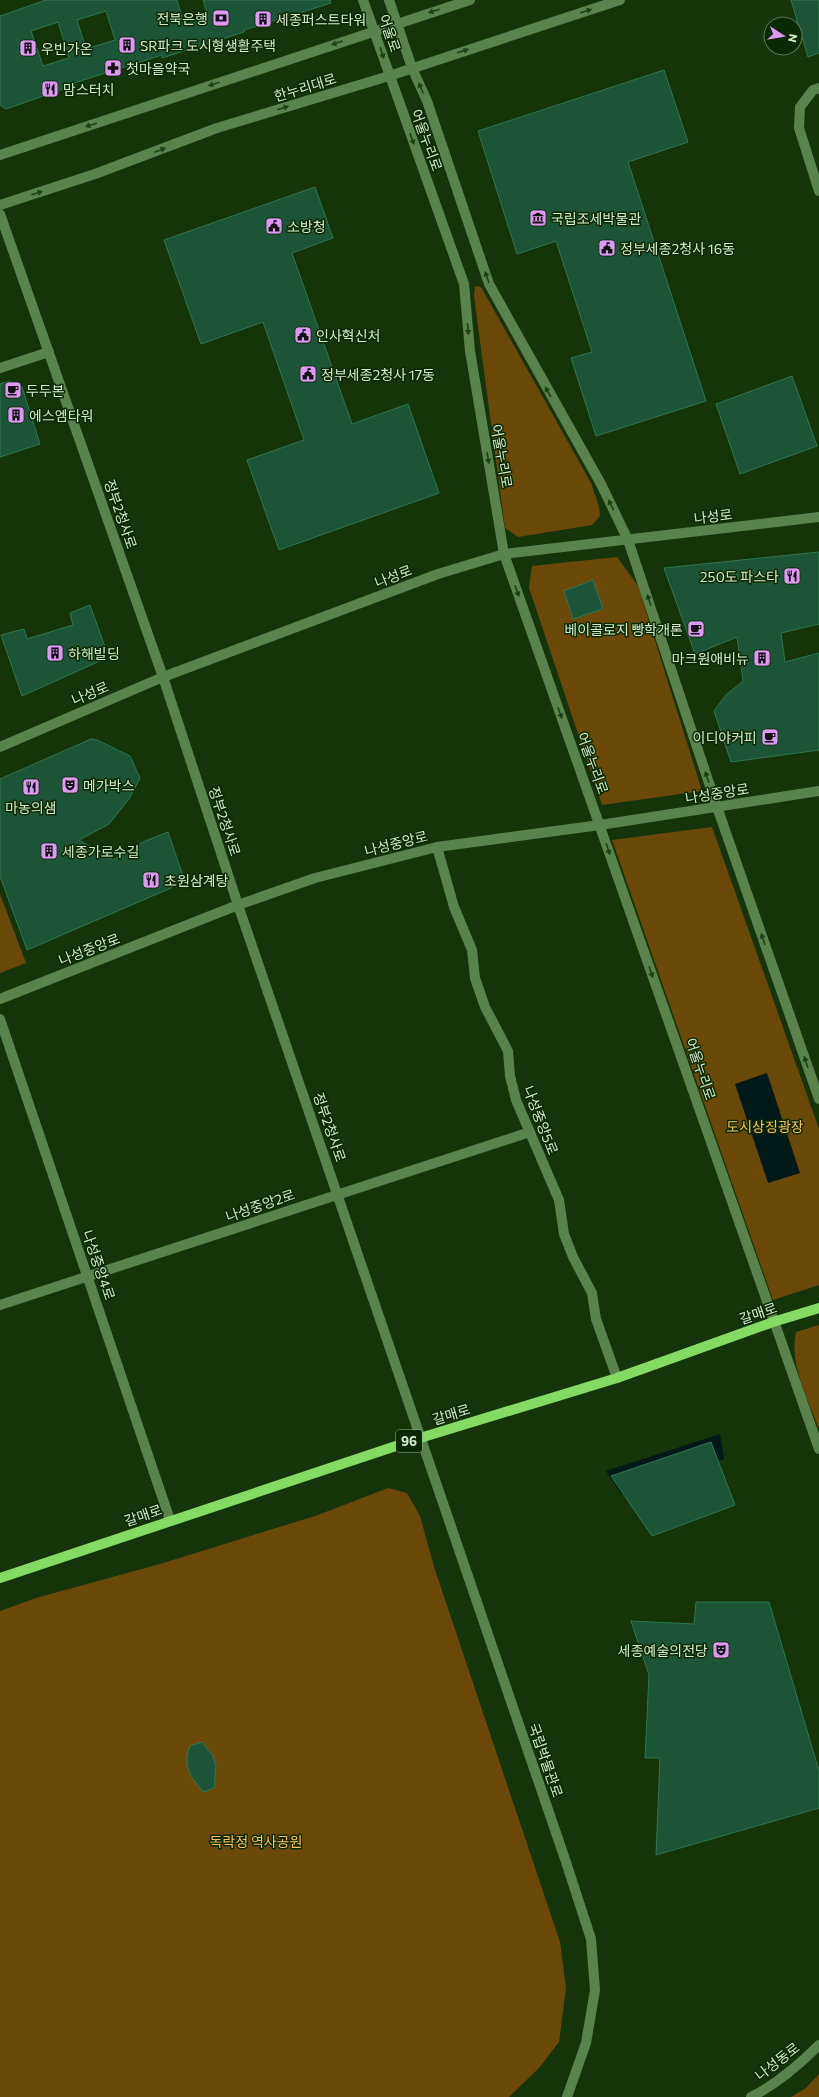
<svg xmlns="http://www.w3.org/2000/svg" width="819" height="2097" font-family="Commissioner,'Noto Sans KR',sans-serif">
  <rect width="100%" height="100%" fill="#163409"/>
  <g fill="#6a4908">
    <path d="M475,286L481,287L591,483L599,507L600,516L592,525L518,537L505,528L474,296Z"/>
    <path d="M617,557L638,586L702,791L602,805L529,588L532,566Z"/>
    <path d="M712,827L819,1129V1285L773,1300L612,840Z"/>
    <path d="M0,894L26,963L0,973Z"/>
    <path d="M819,1325V1429C808,1399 789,1364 796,1332Z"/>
    <path d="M388,1488L407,1493L420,1516L434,1567L560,1942L566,1988L559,2042L539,2068L509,2097H0V1611L36,1598L160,1564L318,1515Z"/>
    <path d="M819,2074V2097H791L806,2088Z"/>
  </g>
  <g fill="#021919">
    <path d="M767,1073L800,1173L768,1183L735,1084Z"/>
    <path d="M720,1434L724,1459L621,1494L606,1471Z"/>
  </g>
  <g fill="#1b5437" stroke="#2e7853" fill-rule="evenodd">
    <path d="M46,0H177L184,24L208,16L203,0H330L331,3L244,30V32L162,58V55L74,83L75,85L6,109L0,105V16ZM106,11L115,40L86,49L77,20ZM58,22L69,58L43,66L31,31Z"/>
    <path d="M791,0H819V53L808,57Z"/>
    <path d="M664,70L688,142L628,162L706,401L596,436L571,358L592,352L556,241L517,254L478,131Z"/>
    <path d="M315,187L333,238L292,253L352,424L408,404L439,493L279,550L247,460L304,440L263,322L201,344L164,240Z"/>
    <path d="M792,376L817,446L740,474L716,404Z"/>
    <path d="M9,381L22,387L40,444L0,457V384Z"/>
    <path d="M819,552V624L781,633L785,662L819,653V750L731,762L714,711L726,695L743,681L737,637L695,654L664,568Z"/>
    <path d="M593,580L603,609L573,619L564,591Z"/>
    <path d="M90,605L105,647L102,660L22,696L1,635L24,629L27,639L73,625L70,613Z"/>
    <path d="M91,739L97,740L130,756L140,778L129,799L109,824L79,840L113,860L143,842L168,832L183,876L171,888L27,950L0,876V779Z"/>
    <path d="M711,1442L735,1505L652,1536L611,1476Z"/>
    <path d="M696,1602H769L819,1771V1808L656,1855L660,1758H645L649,1675L631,1621L694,1624Z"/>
    <path d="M202,1742L213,1756L216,1766L214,1788L203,1792L191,1776L187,1765V1755L190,1746Z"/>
  </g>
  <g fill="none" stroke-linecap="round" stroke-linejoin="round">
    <g stroke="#5a834c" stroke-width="10">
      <path d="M363,0L464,284L470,351L504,554L819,1449"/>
      <path d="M389,0L412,68L427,101L489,284L601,484L628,540L717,807L819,1099"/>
      <path d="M819,88L813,90L800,107L799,128L819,191"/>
      <path d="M0,155L470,0"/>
      <path d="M0,205L95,174L217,128L389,76L620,0"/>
      <path d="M0,214L163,677L238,905L566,1862L591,1939L595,1990L586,2043L567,2097"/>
      <path d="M0,368L49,352"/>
      <path d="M0,747L163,677L438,574L504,554L819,517"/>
      <path d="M437,847L454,907L472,950L475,978L485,1007L508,1051L510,1076L516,1100L559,1200L564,1234L573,1257L592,1293L596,1319L617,1378"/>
      <path d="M0,999L238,905L315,878L437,847L600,825L819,791"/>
      <path d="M0,1019L170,1520"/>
      <path d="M0,1305L530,1132"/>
      <path d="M751,2097C777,2084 798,2066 819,2045"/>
    </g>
    <path stroke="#84db64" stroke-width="10" d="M0,1578L420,1438L617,1378L773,1322L819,1308"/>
  </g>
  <defs><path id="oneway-solid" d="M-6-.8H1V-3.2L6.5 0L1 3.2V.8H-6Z"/></defs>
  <g fill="#1f4014">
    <use href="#oneway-solid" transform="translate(434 11) rotate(162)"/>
    <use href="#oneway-solid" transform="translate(586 11) rotate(-18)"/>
    <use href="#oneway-solid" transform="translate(337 43) rotate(161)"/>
    <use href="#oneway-solid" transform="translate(463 51) rotate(-18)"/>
    <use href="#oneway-solid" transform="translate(382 53) rotate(72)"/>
    <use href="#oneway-solid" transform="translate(214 84) rotate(162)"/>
    <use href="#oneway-solid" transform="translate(421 88) rotate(-113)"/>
    <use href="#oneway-solid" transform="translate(283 108) rotate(-17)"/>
    <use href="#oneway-solid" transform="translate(91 125) rotate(162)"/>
    <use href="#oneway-solid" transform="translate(412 139) rotate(70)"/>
    <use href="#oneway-solid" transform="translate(160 150) rotate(-21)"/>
    <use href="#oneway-solid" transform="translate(37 193) rotate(-18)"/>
    <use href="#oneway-solid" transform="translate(487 277) rotate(-109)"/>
    <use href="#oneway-solid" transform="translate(468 329) rotate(85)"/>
    <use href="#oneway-solid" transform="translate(548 392) rotate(-120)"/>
    <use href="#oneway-solid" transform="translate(488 458) rotate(80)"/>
    <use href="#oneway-solid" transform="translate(611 505) rotate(-116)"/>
    <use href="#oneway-solid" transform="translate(517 591) rotate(70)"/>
    <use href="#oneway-solid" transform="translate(649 600) rotate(-108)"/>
    <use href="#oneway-solid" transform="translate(560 713) rotate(70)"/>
    <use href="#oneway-solid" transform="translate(707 777) rotate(-108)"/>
    <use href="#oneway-solid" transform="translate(608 849) rotate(71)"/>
    <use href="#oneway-solid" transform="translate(763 939) rotate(-109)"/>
    <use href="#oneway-solid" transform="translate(651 972) rotate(71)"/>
    <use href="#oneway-solid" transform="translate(806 1062) rotate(-109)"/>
  </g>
  <defs>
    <g id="bank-square" transform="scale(0.9)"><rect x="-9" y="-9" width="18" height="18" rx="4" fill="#de98f3" stroke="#0b2901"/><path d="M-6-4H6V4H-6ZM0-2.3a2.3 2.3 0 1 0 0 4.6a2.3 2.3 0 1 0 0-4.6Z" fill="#111"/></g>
    <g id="building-square" transform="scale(0.9)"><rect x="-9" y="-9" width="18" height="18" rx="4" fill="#de98f3" stroke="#0b2901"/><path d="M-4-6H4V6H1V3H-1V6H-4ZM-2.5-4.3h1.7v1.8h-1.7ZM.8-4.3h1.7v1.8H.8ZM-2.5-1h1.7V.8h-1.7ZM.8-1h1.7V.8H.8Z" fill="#111"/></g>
    <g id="pharmacy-square" transform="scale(0.9)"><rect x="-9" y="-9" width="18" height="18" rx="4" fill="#de98f3" stroke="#0b2901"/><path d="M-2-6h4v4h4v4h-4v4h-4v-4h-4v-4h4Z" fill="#111"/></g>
    <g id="restaurant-square" transform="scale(0.9)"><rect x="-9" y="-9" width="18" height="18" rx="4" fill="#de98f3" stroke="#0b2901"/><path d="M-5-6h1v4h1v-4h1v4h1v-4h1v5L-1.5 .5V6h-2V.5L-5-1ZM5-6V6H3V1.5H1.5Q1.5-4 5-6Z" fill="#111"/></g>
    <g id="museum-square" transform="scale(0.9)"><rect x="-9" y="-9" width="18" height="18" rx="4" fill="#de98f3" stroke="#0b2901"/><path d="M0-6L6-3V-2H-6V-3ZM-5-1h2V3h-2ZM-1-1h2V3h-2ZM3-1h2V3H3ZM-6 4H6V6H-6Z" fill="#111"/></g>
    <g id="civic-square" transform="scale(0.9)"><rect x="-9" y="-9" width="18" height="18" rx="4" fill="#de98f3" stroke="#0b2901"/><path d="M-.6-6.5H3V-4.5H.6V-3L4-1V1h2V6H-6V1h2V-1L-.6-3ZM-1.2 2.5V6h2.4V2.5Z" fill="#111"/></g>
    <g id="cafe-square" transform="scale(0.9)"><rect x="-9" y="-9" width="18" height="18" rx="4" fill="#de98f3" stroke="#0b2901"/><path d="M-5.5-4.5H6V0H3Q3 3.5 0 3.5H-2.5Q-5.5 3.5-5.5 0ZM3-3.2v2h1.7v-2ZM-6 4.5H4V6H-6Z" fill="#111"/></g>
    <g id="theatre-square" transform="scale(0.9)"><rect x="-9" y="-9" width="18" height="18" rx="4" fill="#de98f3" stroke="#0b2901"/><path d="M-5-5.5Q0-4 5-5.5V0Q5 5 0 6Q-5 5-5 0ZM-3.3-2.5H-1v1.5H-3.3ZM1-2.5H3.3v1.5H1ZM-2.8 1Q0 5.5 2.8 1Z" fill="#111"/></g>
  </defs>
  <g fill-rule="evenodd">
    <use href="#bank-square" x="221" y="18"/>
    <use href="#building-square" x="263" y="19"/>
    <use href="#building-square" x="127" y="45"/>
    <use href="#building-square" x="28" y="48"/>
    <use href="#pharmacy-square" x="113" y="68"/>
    <use href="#restaurant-square" x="50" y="89"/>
    <use href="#museum-square" x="538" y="218"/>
    <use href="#civic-square" x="274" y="226"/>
    <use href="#civic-square" x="607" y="248"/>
    <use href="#civic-square" x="303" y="335"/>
    <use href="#civic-square" x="308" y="374"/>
    <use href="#cafe-square" x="13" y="390"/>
    <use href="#building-square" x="16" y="415"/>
    <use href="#restaurant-square" x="792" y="576"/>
    <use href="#cafe-square" x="696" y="629"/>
    <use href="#building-square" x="55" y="653"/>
    <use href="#building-square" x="762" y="658"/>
    <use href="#cafe-square" x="770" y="737"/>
    <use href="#theatre-square" x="70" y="785"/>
    <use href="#restaurant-square" x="31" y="787"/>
    <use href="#building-square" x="49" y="851"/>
    <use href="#restaurant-square" x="151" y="880"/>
    <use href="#theatre-square" x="721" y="1650"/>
  </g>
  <g text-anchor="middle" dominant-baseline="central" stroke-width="3" stroke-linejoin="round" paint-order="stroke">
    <rect fill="#0b2901" stroke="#96af8e" stroke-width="1" x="396" y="1430" width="26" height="22" rx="3"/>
    <g font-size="13" font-weight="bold" fill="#d2e9cb">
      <text x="409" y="1441">96</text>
    </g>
    <g font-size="14" fill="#d2e9cb" stroke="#0b2901" text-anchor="start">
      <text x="208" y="18" text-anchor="end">전북은행</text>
      <text x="276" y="19">세종퍼스트타워</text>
      <text x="140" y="45">SR파크 도시형생활주택</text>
      <text x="41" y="48">우빈가온</text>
      <text x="126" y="68">첫마을약국</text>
      <text x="63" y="89">맘스터치</text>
      <text x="551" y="218">국립조세박물관</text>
      <text x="287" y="226">소방청</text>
      <text x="620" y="248">정부세종2청사 16동</text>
      <text x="316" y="335">인사혁신처</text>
      <text x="321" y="374">정부세종2청사 17동</text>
      <text x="26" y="390">두두본</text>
      <text x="29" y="415">에스엠타워</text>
      <text x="779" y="576" text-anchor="end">250도 파스타</text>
      <text x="683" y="629" text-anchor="end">베이콜로지 빵학개론</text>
      <text x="68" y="653">하해빌딩</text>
      <text x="749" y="658" text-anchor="end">마크원애비뉴</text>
      <text x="757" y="737" text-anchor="end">이디야커피</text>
      <text x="83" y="785">메가박스</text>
      <text x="31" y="807" text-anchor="middle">마농의샘</text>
      <text x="62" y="851">세종가로수길</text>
      <text x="164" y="880">초원삼계탕</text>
      <text x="708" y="1650" text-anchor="end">세종예술의전당</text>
    </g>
    <g font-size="14" fill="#d2e9cb" stroke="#0b2901">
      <text transform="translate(390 33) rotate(71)">어울로</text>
      <text transform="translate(305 87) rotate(-17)">한누리대로</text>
      <text transform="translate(427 140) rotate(70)">어울누리로</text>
      <text transform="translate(502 456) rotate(80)">어울누리로</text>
      <text transform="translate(121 514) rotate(71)">정부2청사로</text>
      <text transform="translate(713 516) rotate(-7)">나성로</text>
      <text transform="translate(393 576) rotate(-21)">나성로</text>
      <text transform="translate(90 693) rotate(-23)">나성로</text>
      <text transform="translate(593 763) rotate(70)">어울누리로</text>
      <text transform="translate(717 793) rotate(-9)">나성중앙로</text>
      <text transform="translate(225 821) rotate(72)">정부2청사로</text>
      <text transform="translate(396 843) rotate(-14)">나성중앙로</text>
      <text transform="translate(89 949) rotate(-21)">나성중앙로</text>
      <text transform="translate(701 1069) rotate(71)">어울누리로</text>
      <text transform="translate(541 1120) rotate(69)">나성중앙5로</text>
      <text transform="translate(330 1127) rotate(71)">정부2청사로</text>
      <text transform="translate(260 1205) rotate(-19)">나성중앙2로</text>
      <text transform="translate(99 1265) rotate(71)">나성중앙4로</text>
      <text transform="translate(758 1313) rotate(-19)">갈매로</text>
      <text transform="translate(451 1414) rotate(-17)">갈매로</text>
      <text transform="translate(143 1515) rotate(-19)">갈매로</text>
      <text transform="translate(546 1760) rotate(71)">국립박물관로</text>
      <text transform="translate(777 2061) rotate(-38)">나성동로</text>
    </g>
    <g font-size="14" fill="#febf53" stroke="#0b2901">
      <text x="765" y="1126">도시상징광장</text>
      <text x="256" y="1841">독락정 역사공원</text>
    </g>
  </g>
  <g transform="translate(783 36) rotate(102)"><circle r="19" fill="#0b2901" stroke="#5b7652"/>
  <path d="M0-3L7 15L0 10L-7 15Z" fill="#de98f3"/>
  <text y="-6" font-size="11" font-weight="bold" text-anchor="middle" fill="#d2e9cb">N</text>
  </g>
</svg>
